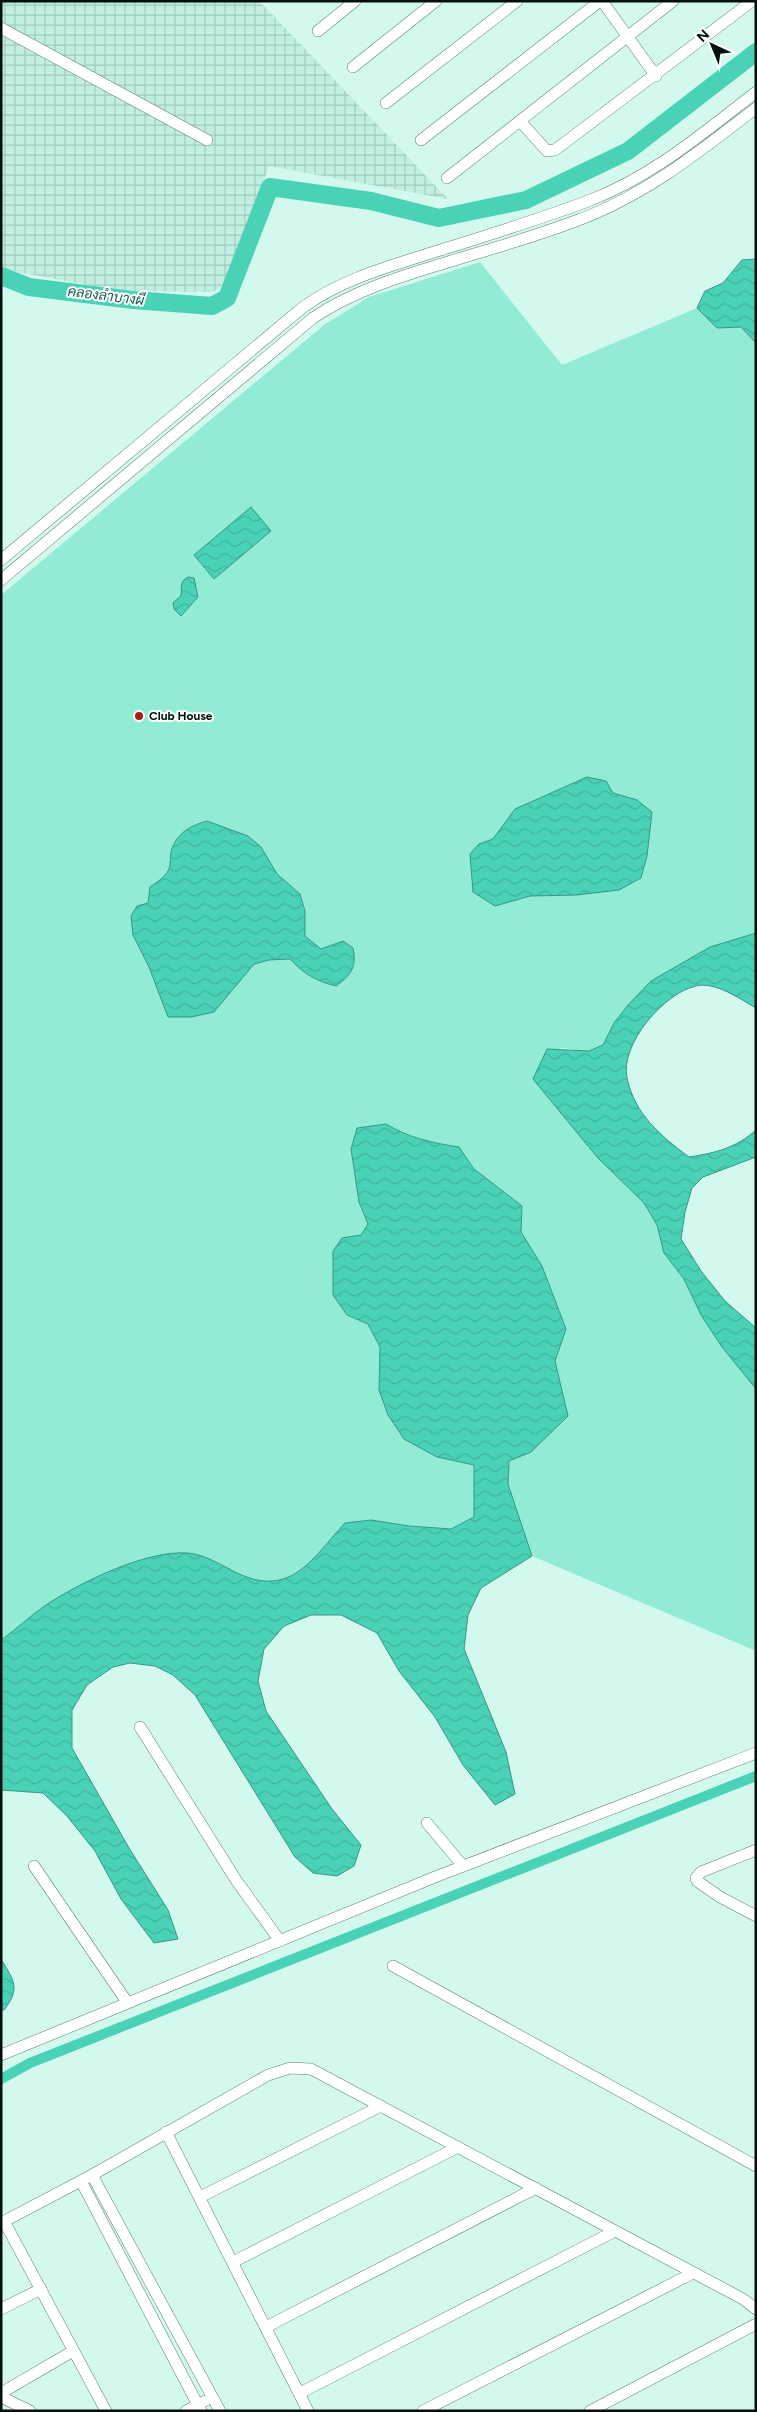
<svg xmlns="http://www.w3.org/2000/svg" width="757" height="2412" font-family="Figtree,Sarabun,sans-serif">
  <defs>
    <pattern id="industrial-grid" width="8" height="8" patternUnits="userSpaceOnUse" patternTransform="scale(1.25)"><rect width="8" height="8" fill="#c0eee1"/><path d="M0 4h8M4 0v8" fill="none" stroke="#a3cbc0"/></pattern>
    <pattern id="water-waves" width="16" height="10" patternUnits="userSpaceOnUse" patternTransform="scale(1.25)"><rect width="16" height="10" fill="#4ad2b7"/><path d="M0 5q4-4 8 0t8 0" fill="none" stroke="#3fb39c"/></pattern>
  </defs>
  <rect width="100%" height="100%" fill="#d3f9ee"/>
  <path fill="url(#industrial-grid)" d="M1,1H256L264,6L448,199L269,166L226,281L220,288L213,292L134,291L88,285L1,269Z"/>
  <path fill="#92ebd5" d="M480,262L562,365L697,308L717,328L741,327L756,343V933L651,981L628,1005L614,1023L603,1045L589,1051L561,1048L533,1079L597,1157L644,1203L657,1225L664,1253L684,1279L701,1315L722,1347L756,1389V1651L532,1556L508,1484L509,1461L531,1452L568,1416L555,1361L566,1329L542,1266L521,1232L522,1206L473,1169L459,1147C433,1143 409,1138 386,1124L357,1128L351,1149L359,1202L368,1224L361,1235L342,1238L347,1315L368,1324L380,1347L379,1390L437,1457L474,1465V1517L451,1529L409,1526L371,1520L345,1523C313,1557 292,1599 237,1573C221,1565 206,1555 188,1553C174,1552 156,1557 143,1560C89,1575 45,1606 1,1640V595L324,325L369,297Z"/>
  <g fill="url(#water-waves)" stroke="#359884">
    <path d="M756,259V343L741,327L717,328L697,308L705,291L723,283L742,260Z"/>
    <path d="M251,507L271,531L214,579L194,555Z"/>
    <path d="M188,577L194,578L198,597L181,616L174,609L173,603L181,596C182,587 179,582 188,577Z"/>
    <path d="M587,777L606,781L613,793L637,800L652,812L647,856L641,878L619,890L577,895L530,896L495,906L473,892L470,854L479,844L493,839L515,809Z"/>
    <path d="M207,821L248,836L261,847L277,874L300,894L305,911V936L321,949L343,941L353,948C357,967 351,975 336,986C316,981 304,974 290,959L269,960L254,964L214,1012L191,1017H168L149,967L133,935L131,916L137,906L148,903L150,887C157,882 164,878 168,871C171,866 170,858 171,852C176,833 190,826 207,821Z"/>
    <path d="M756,933V1008C740,999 715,981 696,986C664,993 620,1044 627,1078C635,1115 661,1136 689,1157C715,1153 736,1148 756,1130V1157L703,1177L692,1188L685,1212L681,1239L701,1271L725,1301L756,1328V1389L722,1347L701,1315L684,1279L664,1253L657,1225L644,1203L597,1157L533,1079L547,1049L589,1051L603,1045L614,1023L628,1005L651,981L710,947Z"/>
    <path d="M386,1124C409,1138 433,1143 459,1147L474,1169L522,1206L521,1232L542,1266L566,1329L555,1361L568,1416L531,1452L509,1461L508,1484L532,1556L481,1588L468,1615L464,1649L506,1752L515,1794L495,1805L463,1765L435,1717L399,1671L377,1633L341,1615H311L284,1626L264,1649L258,1681L266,1711L332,1809L361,1845L354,1866L337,1876L313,1873L295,1857L195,1695L173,1675L155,1666L130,1663L113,1667L87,1685L72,1710V1748L129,1848L168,1910L178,1939L154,1943L121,1899L95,1851L67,1816L43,1793L1,1790V1640C17,1629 31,1615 46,1605C81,1582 146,1550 188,1553C206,1555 221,1565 237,1573C292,1599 313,1557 345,1523L371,1520L409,1526L451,1529L474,1517V1465L437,1457L404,1439L388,1415L379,1390L380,1347L368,1324L347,1315L333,1295V1251L342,1238L361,1235L368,1224L359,1202L351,1149L357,1128Z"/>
    <path d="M1,1959C14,1981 21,1988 4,2010H1Z"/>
  </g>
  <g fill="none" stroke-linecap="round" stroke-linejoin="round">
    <path stroke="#4ad2b7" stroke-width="10" d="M1,2079L30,2063L756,1776"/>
    <path stroke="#4ad2b7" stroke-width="18" d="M1,276L29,287L133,300L212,306L227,298L270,187L371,201L439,218L526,200L628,151L756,52"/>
    <g stroke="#5d7f76" stroke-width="12">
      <g id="street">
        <path d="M602,1L656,76"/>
        <path d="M1,28L207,140"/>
        <path d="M318,31L355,1"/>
        <path d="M353,67L436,1"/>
        <path d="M386,103L517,1"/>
        <path d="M520,121L547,151L555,150L752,1"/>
        <path d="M421,140L600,1"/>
        <path d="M447,178L673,1"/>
        <path d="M1,560L302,308C342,279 387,267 434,252C485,236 538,220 588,201C652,177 703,133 756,92"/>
        <path d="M1,580L313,318C361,286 416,272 471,255C505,245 540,234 573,222C643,197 698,153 756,108"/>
        <path d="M140,1727L236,1880L280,1941"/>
        <path d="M427,1823L463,1866"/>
        <path d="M756,1850L701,1872L696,1878L697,1881L720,1897L756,1916"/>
        <path d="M34,1866L127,2002"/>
        <path d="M393,1966L756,2166"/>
        <path d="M1,2055L435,1877L756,1753"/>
        <path d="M166,2132L308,2411"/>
        <path d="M92,2175L220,2411"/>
        <path d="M81,2181L201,2411"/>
        <path d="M200,2197L381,2106"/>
        <path d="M4,2221L106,2411"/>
        <path d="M1,2223L92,2175L268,2075L290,2068L311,2069L743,2299L756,2309"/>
        <path d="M233,2262L458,2147"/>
        <path d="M1,2309L41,2289"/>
        <path d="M266,2327L536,2188"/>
        <path d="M1,2393L73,2351"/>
        <path d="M300,2393L615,2231"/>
        <path d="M1,2397L30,2411"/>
        <path d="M186,2411L205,2401"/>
        <path d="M423,2411L693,2273"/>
        <path d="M590,2411L756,2324"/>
      </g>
    </g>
    <use href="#street" stroke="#fff" stroke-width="11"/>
  </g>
  <circle fill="#ab1b11" stroke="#f7fefc" stroke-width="2" cx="139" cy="716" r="5"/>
  <g text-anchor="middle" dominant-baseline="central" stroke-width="4" stroke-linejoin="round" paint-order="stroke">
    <g font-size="12" font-weight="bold" fill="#04100d" stroke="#f7fefc" text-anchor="start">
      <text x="149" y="716">Club House</text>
    </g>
    <g font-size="14" font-style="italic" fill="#225a4e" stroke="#f7fefc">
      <text transform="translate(106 296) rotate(7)">คลองลำบางผี</text>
    </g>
  </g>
  <rect width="757" height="2412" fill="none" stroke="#04100d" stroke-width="5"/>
  <g transform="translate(712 45) rotate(316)" stroke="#f7fefc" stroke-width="4" paint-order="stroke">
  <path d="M0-4L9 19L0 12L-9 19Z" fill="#04100d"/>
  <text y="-8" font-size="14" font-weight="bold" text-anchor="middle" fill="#04100d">N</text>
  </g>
</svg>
